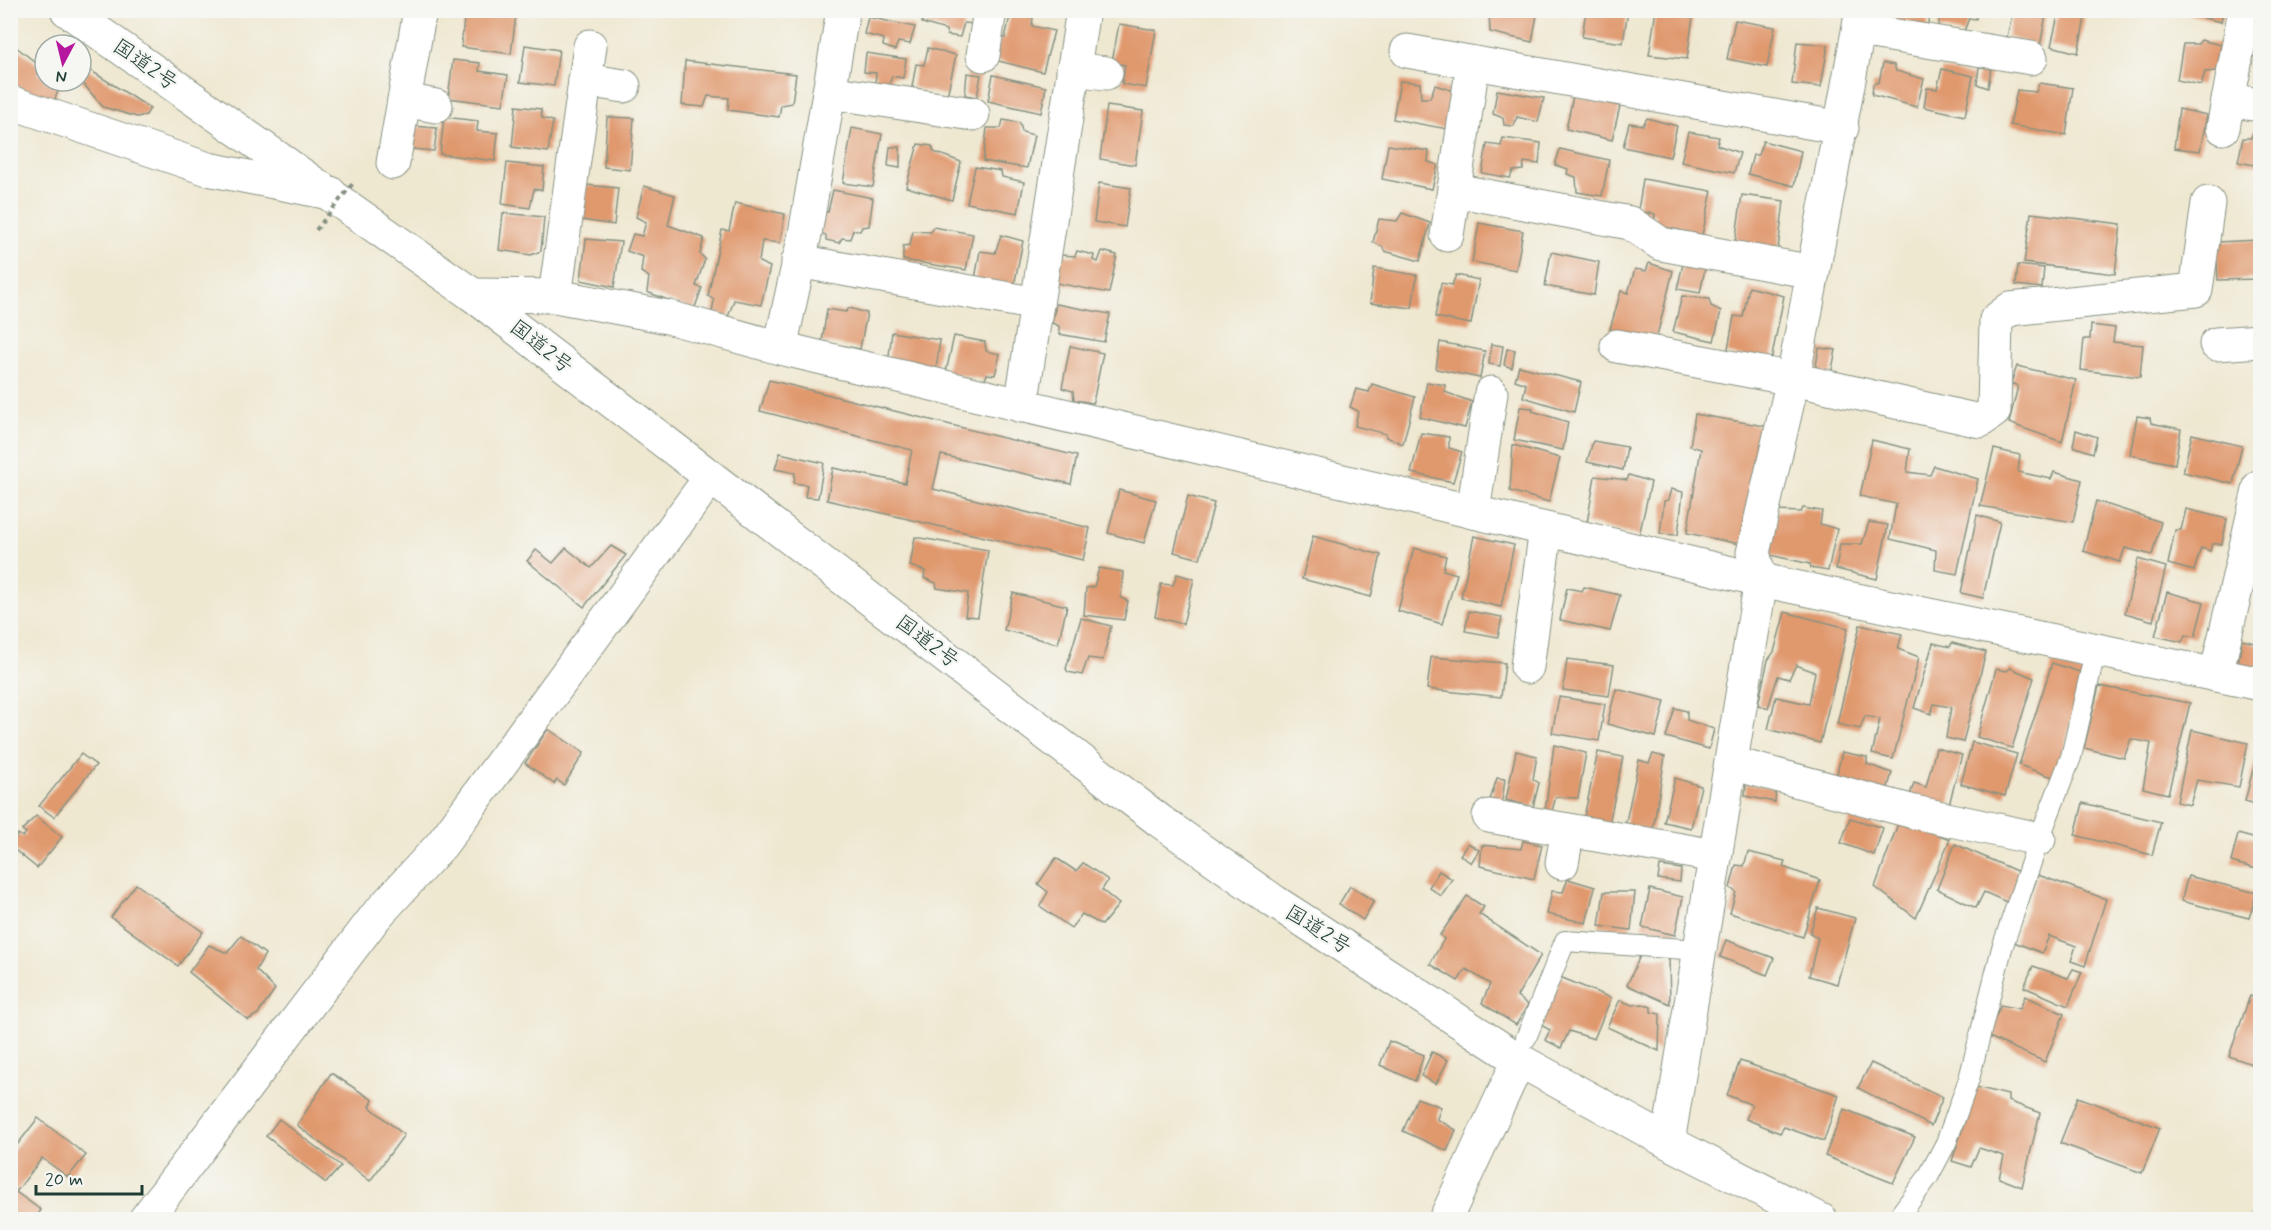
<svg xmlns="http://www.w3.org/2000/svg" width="2271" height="1230" font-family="Mynerve,'Klee One',sans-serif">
  <rect width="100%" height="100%" fill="#f6f6f2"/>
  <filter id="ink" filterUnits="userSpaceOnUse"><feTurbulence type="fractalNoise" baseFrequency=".0167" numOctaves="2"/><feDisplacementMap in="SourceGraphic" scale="12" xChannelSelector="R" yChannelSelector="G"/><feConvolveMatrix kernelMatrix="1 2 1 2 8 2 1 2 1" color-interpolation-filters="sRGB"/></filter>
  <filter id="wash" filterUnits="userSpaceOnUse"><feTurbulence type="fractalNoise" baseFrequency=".008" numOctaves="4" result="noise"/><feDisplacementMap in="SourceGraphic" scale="24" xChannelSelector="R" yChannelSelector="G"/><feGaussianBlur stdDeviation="1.35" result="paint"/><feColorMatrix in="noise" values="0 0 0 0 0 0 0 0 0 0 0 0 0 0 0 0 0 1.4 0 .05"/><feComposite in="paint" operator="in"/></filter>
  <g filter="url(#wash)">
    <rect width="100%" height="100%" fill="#efe8d1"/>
    <g id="blocks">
      <g fill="#e0986d">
        <path d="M465,10L516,15L511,54L461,47Z"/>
        <path d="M762,10H783L781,15Z"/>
        <path d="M924,10H975L974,24L964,23L960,37L947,35L946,30L922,23Z"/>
        <path d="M1489,10H1538L1532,42L1490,32Z"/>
        <path d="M1586,10H1628L1623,43L1582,37Z"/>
        <path d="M1656,10H1694L1687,59L1649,55Z"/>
        <path d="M1895,10H1930L1927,30L1893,21Z"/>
        <path d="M1941,10H1977L1976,19L1969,18L1963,34L1938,28Z"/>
        <path d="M2013,10H2047L2040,46L2007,37Z"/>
        <path d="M2188,10H2223L2221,22L2187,14Z"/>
        <path d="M2059,11L2085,18L2078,53L2051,46Z"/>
        <path d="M1011,12L1033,17L1032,26L1054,31L1043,72L994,60L1000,38H1005Z"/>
        <path d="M868,17L915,27L910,44L898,42L895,50L883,46L884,39L864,34Z"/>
        <path d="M1735,20L1775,27L1767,67L1727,59Z"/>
        <path d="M1119,24L1156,30L1146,88L1122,84L1125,65L1112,62Z"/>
        <path d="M2201,40L2221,45L2217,71L2205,72L2201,85L2177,80L2183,44H2198Z"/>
        <path d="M10,42L41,67L38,74L45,77V81L60,85L54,102L10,87Z"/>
        <path d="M1797,42L1828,45L1821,87L1792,84Z"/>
        <path d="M525,45L559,50L554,86L520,82Z"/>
        <path d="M928,48L956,55L947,96L912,87L916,64L924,65Z"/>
        <path d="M866,53L906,59L903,78L892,76L889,85L875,84L876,73L864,72Z"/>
        <path d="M453,60L480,63L479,71L508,75L503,105L448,98Z"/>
        <path d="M685,61L796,74L792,103L781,105L779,117L728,110L729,98L708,96L704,107L682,105Z"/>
        <path d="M2259,62H2260V84L2255,83Z"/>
        <path d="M1883,63L1894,65L1896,71L1924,79L1917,107L1872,95L1873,84L1879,82Z"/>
        <path d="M85,67L150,108L146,115L137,117L103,107L81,81Z"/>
        <path d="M1979,67L1991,68L1988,88L1977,84Z"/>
        <path d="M1942,69L1973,76L1965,116L1924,107L1927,88L1937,89Z"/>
        <path d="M967,73L981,75L977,97L965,95Z"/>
        <path d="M993,75L1046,87L1041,113L988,101Z"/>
        <path d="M1400,81L1420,83L1421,98H1430L1435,85L1454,91L1447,129L1393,119Z"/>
        <path d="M2039,83L2073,88L2066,135L2010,125L2017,90L2036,92Z"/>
        <path d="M1497,90L1544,98L1538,122L1517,117L1514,126L1504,125L1503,118L1493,114Z"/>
        <path d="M1573,96L1620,106L1612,140L1566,129Z"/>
        <path d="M516,106L541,109L542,118L553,121L548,152L512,147Z"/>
        <path d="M1107,106L1143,111L1135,165L1100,159Z"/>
        <path d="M2179,109L2207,115L2200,151L2174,148Z"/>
        <path d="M444,117L478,121L477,131L498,133L495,161L440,154Z"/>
        <path d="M607,117L634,118L630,170L604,167Z"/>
        <path d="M1647,118L1677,126L1670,157L1623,147L1629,123L1643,125Z"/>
        <path d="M1003,120L1020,123L1022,132L1034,135L1027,168L983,161L987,128H1001Z"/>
        <path d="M414,126L437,128L434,151L412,149Z"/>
        <path d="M2255,127L2260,129V166L2238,162L2243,138H2251Z"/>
        <path d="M852,128L882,134L873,187L843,183Z"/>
        <path d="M1688,132L1719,137L1717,145L1740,153L1734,173L1681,162Z"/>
        <path d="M1503,138L1541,143L1539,164L1524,162L1523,170L1513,171L1510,178L1482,173L1487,144L1501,146Z"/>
        <path d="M1763,141L1801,151L1794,186L1748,174L1753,155H1758Z"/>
        <path d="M918,144L932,146L934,152L961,162L952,200L906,187Z"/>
        <path d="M1388,145L1429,151L1428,162L1438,165L1432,189L1382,179Z"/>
        <path d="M890,147H900V168L888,166Z"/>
        <path d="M1560,149L1609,160L1602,196L1577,192L1576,177L1567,174L1568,169L1555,165Z"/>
        <path d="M507,163L544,167L542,190L534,189L530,208L502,204Z"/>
        <path d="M975,167L1001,171L1002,177L1024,182L1018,213L967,203Z"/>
        <path d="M1643,179L1712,191L1702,235L1654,225L1655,214L1638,211Z"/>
        <path d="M1099,183L1131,188L1125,227L1094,222Z"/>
        <path d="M586,185L618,188L614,225L582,220Z"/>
        <path d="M644,186L675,195L668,225L704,238L700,254L705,259L696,286L702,288L694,310L647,292L649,277L641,272L643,257L627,251L633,234L642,236L646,222L636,217Z"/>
        <path d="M833,190L873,198L869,226L862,227L860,231L853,230L850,239L842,238L839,243L826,240V235L819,233L822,213L828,212Z"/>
        <path d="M1742,195L1784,201L1778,249L1735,243Z"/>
        <path d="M735,203L785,214L780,243L762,241L759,262L770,267L761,305L734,300L728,317L712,313L714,300L708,296L722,230L729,231Z"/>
        <path d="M503,213L544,217L541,251L531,255L499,250Z"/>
        <path d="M1402,213L1430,223L1420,261L1384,251L1383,247L1373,242L1379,219L1397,221Z"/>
        <path d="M2031,213L2121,224L2115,274L2024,263Z"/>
        <path d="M1479,223L1523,231L1516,270L1472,262Z"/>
        <path d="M933,227L973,234L966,270L903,260V246L910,245L913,231L931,232Z"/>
        <path d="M1001,235L1023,241L1014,286L975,279L980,251L995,253Z"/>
        <path d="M586,239L621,242L614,287L581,280Z"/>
        <path d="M2260,240L2259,279L2218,280L2216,242Z"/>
        <path d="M1077,251L1094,255L1093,260L1098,262L1102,251L1117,255L1109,293L1056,283L1060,255L1075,256Z"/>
        <path d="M1551,252L1599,262L1594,295L1545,286Z"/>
        <path d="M1649,263L1673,271L1656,340L1610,329L1621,291L1628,293L1635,269L1646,271Z"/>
        <path d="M1683,264L1705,269L1700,293L1677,289Z"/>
        <path d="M2018,265L2044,268L2042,288L2016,285Z"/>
        <path d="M1374,268L1417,275L1412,308L1370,303Z"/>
        <path d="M1456,275L1479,280L1471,324L1435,317L1441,283L1452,285Z"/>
        <path d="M1749,287L1784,296L1771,361L1727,354L1734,316L1743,317Z"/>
        <path d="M1682,296L1709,299L1711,306L1721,311L1714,341L1673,332Z"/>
        <path d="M1056,304L1110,314L1104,342L1059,334V326L1052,323Z"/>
        <path d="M849,308L867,313L860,349L822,342L827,309L846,312Z"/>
        <path d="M2091,325L2115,328L2113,342L2143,345L2140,377L2081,370L2084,339H2090Z"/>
        <path d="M892,332L940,340L936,370L888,363Z"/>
        <path d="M954,336L985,342L986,351L1000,354L995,375L987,374L985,380L946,372Z"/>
        <path d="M1440,342L1485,351L1480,378L1436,369Z"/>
        <path d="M1491,344L1503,346L1500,366L1489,364Z"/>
        <path d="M1070,346L1103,353L1093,403L1074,400L1073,391L1062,388Z"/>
        <path d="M1819,348L1836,350L1831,374L1815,371Z"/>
        <path d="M1507,349L1515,350L1512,368L1504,365Z"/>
        <path d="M1519,366L1581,382L1574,412L1523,397L1526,384L1515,380Z"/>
        <path d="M2017,366L2076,380L2062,442L2009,423L2018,386L2011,383Z"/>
        <path d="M769,380L1077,456L1071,484L941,455L933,489L1090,528L1083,560L827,500L833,468L905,483L912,450L760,411Z"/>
        <path d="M1427,382L1445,385V392L1472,402L1465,428L1420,417Z"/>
        <path d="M1372,384L1415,397L1403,444L1386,437V434L1355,426L1358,411L1350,407L1356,389L1369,392Z"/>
        <path d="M1520,407L1533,408L1532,411L1568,422L1563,450L1514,440Z"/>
        <path d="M1695,414L1765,426L1744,545L1687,533L1701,449L1690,446Z"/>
        <path d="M2137,416L2150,418L2151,423L2181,429L2175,464L2130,455Z"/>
        <path d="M2076,430L2097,437L2093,453L2073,446Z"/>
        <path d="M1421,433L1449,437V448L1462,452L1453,482L1411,473Z"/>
        <path d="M2192,434L2242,446L2233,484L2183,472Z"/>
        <path d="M1872,440L1910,449L1907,472L1930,475L1934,466L1978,479L1957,574L1935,570L1936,550L1890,539L1896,504L1860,496Z"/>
        <path d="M1593,441L1627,447L1623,470L1587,462Z"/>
        <path d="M1513,445L1560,458L1549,502L1510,491Z"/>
        <path d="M1994,449L2020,455L2018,472L2051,479L2054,472L2082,480L2073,522L1980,506Z"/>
        <path d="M780,453L824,463L818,498L805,497L807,485L794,483L795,473L775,469Z"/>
        <path d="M1629,475L1651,482L1639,536L1587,523L1595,476L1627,480Z"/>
        <path d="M1671,489L1683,492L1678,535L1660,534L1664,501L1668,500Z"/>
        <path d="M1119,490L1156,500L1144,543L1108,533Z"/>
        <path d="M1188,496L1214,503L1200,559L1174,552Z"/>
        <path d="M2096,501L2161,522L2152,555L2125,548L2120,562L2083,551Z"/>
        <path d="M1803,508L1822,511L1820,524L1837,529L1828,571L1811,568L1810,564L1770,555L1777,511L1801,512Z"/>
        <path d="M2186,509L2227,519L2222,544H2212L2210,551L2201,548L2194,571L2168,564L2175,530H2181Z"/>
        <path d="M1977,515L2000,522L1983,598L1961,593Z"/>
        <path d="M1869,522L1888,525L1877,579L1836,569L1840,544H1862Z"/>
        <path d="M1313,536L1381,555L1371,597L1302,579Z"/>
        <path d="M1474,536L1514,545L1501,607L1461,598Z"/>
        <path d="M915,537L988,550L978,617L965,616L968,593L937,588L936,583L924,578L925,571L910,566Z"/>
        <path d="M611,546L626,555L584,607L527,561L536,550L553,563L566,548L591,568Z"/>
        <path d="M1414,548L1446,556L1443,570L1457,574L1442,624L1398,611Z"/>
        <path d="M2138,559L2166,567L2153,621L2125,613Z"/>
        <path d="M1099,568L1123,572L1121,598L1128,601L1124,620L1084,615L1086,588L1094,587Z"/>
        <path d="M1177,574L1194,579L1183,624L1155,617L1161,584L1173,585Z"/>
        <path d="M1584,587L1620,595L1610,631L1560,620L1567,588L1582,591Z"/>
        <path d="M2167,592L2204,602L2195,637L2185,635L2182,642L2155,636Z"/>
        <path d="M1013,593L1067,606L1058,644L1004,630Z"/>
        <path d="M1469,611L1502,617L1498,637L1465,631Z"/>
        <path d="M1785,612L1848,628L1820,743L1768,729L1776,697L1809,704L1815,672L1796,665L1789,679L1778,676L1768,708L1758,705L1768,660L1774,652Z"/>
        <path d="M1081,618L1111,626L1103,660L1088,658L1082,675L1068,672L1066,669Z"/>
        <path d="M1860,625L1902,634L1898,649L1919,657L1893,759L1872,754L1880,719L1865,716L1860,729L1837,724Z"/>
        <path d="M2242,640L2260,644V670L2238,665Z"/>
        <path d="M1933,643L1950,647L1952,643L1986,652L1963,742L1946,738L1951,707L1934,704L1931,714L1914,708Z"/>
        <path d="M1431,657L1505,663L1501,697L1427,689Z"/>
        <path d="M1567,659L1614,665L1609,696L1563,690Z"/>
        <path d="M2052,663L2086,674L2055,778L2019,765Z"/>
        <path d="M2010,668L2034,678L2012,748L1977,737L1996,669L2007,671Z"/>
        <path d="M2099,686L2190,703L2168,794L2143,788L2151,743L2131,739L2124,758L2084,748Z"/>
        <path d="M1616,689L1665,701L1656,737L1607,724Z"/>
        <path d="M1559,697L1605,704L1599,741L1552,733Z"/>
        <path d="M1675,708L1687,711V720L1714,729L1709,749L1666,737Z"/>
        <path d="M548,729L584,753L564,785L557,780L554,784L525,763Z"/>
        <path d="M2192,730L2248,743L2239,787L2197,780L2190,805L2177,802Z"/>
        <path d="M1972,742L2017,754L2005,796L1961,784Z"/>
        <path d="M2260,742V806L2245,801Z"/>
        <path d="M1554,745L1586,753L1578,798L1556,797L1551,814L1545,812Z"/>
        <path d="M1936,748L1962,755L1948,809L1910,795L1914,783L1926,787Z"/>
        <path d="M1516,751L1537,756L1533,779L1539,783L1533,807L1506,800Z"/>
        <path d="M1598,752L1623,757L1609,824L1584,817Z"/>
        <path d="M1842,752L1867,757V764L1892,773L1886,794L1835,782Z"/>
        <path d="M81,754L96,765L54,817L39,806Z"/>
        <path d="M1653,754L1665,757L1653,830L1625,826L1639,760L1649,763Z"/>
        <path d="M1497,778L1505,779L1502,802L1490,800Z"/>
        <path d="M1675,778L1701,786L1691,828L1664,822Z"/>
        <path d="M1746,784L1776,788L1775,802L1745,796Z"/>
        <path d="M2083,803L2161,822L2152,855L2075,835Z"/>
        <path d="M36,816L62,837L37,868L10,846L18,834L23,837L26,833L22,830Z"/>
        <path d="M1850,818L1883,828L1874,855L1841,843Z"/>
        <path d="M1899,821L1950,839L1916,918L1875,887Z"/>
        <path d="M2238,834L2260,840V870L2231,862Z"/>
        <path d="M1523,841L1542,845L1534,879L1480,866L1482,845L1521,849Z"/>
        <path d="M1468,843L1479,850L1471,863L1460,855Z"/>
        <path d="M1955,844L2021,873L2011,904L1984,892L1976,908L1937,889Z"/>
        <path d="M1748,852L1785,861L1783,867L1820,880L1803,937L1730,913L1736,892L1730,888L1736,865L1744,866Z"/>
        <path d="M1056,858L1076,871L1083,863L1108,880L1102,890L1119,904L1102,925L1082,914L1071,928L1040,906L1048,892L1038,884Z"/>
        <path d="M1660,866L1681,869L1680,882L1658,879Z"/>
        <path d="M1439,871L1452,879L1441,896L1429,887Z"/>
        <path d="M2038,875L2106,899L2085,966L2071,961L2076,946L2049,936L2042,953L2014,942Z"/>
        <path d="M2188,876L2257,893L2249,918L2181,901Z"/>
        <path d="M1568,879L1595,887L1586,923L1547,914L1552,891L1563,892Z"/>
        <path d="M136,884L203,932L178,966L111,917Z"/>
        <path d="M1350,886L1374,901L1363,920L1339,904Z"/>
        <path d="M1650,889L1683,897L1675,935L1642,927Z"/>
        <path d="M1604,892H1635L1631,930L1599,926Z"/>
        <path d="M1467,896L1484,907L1479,914L1541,955L1517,996L1528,1005L1516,1025L1482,1003L1490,984L1466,969L1458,981L1430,964L1444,939L1440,935Z"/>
        <path d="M1818,908L1855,918L1837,984L1809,976L1818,938L1810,933Z"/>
        <path d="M241,936L265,954L256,970L275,989L258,1014L248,1020L189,972L209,945L227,953Z"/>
        <path d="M1726,940L1774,958L1767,975L1720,957Z"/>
        <path d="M1640,956L1669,958L1670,1004L1627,985Z"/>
        <path d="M2033,966L2068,978L2073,969L2082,972L2068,1006L2024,987Z"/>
        <path d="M1560,977L1611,998L1594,1039L1569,1031L1561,1048L1545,1040L1550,1030L1541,1025Z"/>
        <path d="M2025,996L2064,1014L2045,1062L1987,1036L2001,1005L2020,1009Z"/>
        <path d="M2250,996L2260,999V1067L2229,1056Z"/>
        <path d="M1620,1000L1632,1005L1643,1004L1651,1007V1012L1660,1014L1659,1051L1607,1027Z"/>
        <path d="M1389,1041L1424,1055L1415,1081L1380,1065Z"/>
        <path d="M1432,1052L1448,1060L1436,1084L1421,1076Z"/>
        <path d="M1740,1061L1839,1095L1824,1141L1784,1127L1780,1133L1746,1119L1752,1105L1727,1095Z"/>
        <path d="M1871,1063L1943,1097L1931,1126L1858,1088Z"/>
        <path d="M331,1073L373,1100L370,1107L404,1135L370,1181L297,1125Z"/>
        <path d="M1976,1087L2008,1095V1101L2040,1113L2022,1187L1999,1178L2004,1156L1979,1148L1971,1167L1952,1161Z"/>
        <path d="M2078,1097L2160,1128L2142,1173L2060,1143Z"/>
        <path d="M1417,1098L1441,1107L1437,1119L1456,1130L1447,1151L1403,1131Z"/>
        <path d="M1844,1109L1915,1137L1893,1183L1825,1156Z"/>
        <path d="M38,1118L86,1155L68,1177L42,1158L16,1192L41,1210L35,1220H10V1154Z"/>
        <path d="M279,1119L341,1166L326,1183L266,1136Z"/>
        <path d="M2260,1198V1220H2253Z"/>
      </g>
    </g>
  </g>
  <g filter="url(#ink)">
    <use href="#blocks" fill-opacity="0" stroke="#879282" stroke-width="1.5"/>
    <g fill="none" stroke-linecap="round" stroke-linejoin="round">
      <g stroke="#879282" stroke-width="22">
        <g id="service">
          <path d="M1526,1038L1565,941L1700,950"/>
          <path d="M1896,1220L1928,1177L1946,1143L1969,1079L2002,948L2039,839L2071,757L2096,648"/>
        </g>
      </g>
      <g stroke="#879282" stroke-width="35">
        <g id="minor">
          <path d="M1859,30L2031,58"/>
          <path d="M1407,51L1842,128"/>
          <path d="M983,55L990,10"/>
          <path d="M1073,69L1106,73"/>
          <path d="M585,80L624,86"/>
          <path d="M829,92L973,114"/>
          <path d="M404,100L436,106"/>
          <path d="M2228,100L2260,105"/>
          <path d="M10,102L208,169L330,193"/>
          <path d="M2223,128L2245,10"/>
          <path d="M393,163L420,10"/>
          <path d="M1454,190L1630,223L1661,244L1813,272"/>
          <path d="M1447,235L1473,64"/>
          <path d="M798,261L1037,304"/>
          <path d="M473,295L555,296L668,317L780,348L1761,580L2260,684"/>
          <path d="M555,296L590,46"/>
          <path d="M2216,344L2260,341"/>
          <path d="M1617,346L1793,379L1980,421L1994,411L1996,320L2010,309L2196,290L2208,203"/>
          <path d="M780,348L805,234L843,10"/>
          <path d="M1021,406L1083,10"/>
          <path d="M1473,512L1491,393"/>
          <path d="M1527,667L1546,529"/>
          <path d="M2216,675L2260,486"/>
          <path d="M1731,763L1914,812L2039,839"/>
          <path d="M1489,816L1715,856"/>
          <path d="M1562,863L1568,830"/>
          <path d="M1668,1142L1761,580L1753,553L1793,379L1862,10"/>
          <path d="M145,1220L376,916L442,844L710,478"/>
          <path d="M1445,1220L1519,1060"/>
        </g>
      </g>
      <g stroke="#879282" stroke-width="35">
        <path id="trunk" d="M67,10L473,295L1160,821L1275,902L1519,1060L1668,1142L1821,1220"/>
      </g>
      <use href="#service" stroke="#fff" stroke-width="20"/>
      <use href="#minor" stroke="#fff" stroke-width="33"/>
      <use href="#trunk" stroke="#fff" stroke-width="33"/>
      <path stroke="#879282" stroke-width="4" stroke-dasharray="4.5 4.5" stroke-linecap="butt" d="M316,230L354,182"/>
    </g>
  </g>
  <g text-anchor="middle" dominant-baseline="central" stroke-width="5" stroke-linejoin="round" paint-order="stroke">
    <g font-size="21" fill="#1f3d34" stroke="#f6f6f2">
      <text transform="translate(145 65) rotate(35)">国道2号</text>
      <text transform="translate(541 347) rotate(38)">国道2号</text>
      <text transform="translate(927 642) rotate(37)">国道2号</text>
      <text transform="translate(1318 930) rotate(32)">国道2号</text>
    </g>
  </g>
  <rect width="2271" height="1230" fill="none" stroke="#f6f6f2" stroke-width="36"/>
  <g transform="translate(63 63) rotate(187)"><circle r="28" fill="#f6f6f2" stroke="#a0aca6" stroke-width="1.5"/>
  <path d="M0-4.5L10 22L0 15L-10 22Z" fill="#b5179e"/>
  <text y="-9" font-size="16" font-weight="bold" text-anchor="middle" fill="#1f3d34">N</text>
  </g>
  <path d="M36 1185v9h106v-9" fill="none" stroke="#1f3d34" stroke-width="3"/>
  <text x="45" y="1185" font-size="18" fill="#1f3d34" stroke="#f6f6f2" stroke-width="4.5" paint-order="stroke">20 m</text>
</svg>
